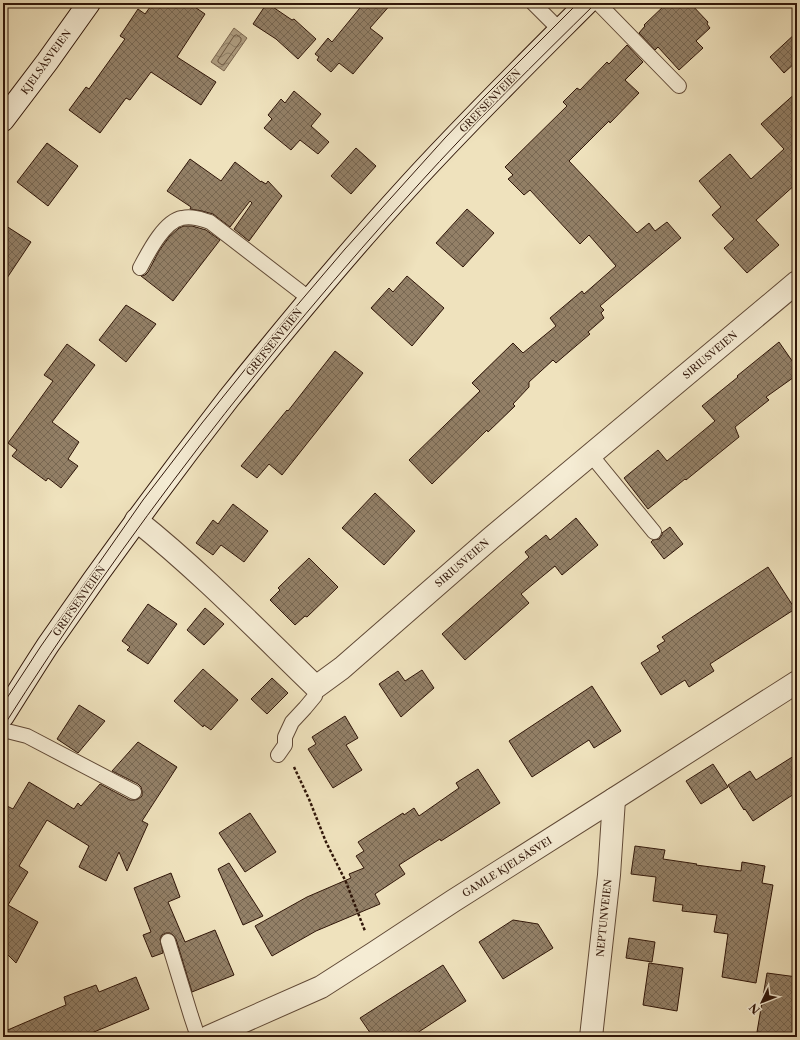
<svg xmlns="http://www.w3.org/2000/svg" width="800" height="1040" font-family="'Libre Caslon Text',serif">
  <defs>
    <pattern id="water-waves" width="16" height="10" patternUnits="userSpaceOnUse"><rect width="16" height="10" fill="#ae9d80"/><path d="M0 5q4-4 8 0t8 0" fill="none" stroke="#8e7f67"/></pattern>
    <pattern id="building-cross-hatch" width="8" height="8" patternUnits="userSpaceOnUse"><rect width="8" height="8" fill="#938067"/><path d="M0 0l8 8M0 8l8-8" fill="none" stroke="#786853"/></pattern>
  </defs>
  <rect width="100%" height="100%" fill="#efe2bd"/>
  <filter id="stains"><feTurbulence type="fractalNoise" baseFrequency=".005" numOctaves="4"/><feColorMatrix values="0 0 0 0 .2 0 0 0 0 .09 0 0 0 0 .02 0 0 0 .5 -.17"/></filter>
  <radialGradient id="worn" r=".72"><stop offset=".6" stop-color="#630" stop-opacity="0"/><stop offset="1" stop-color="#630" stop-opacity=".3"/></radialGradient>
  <path fill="url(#water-waves)" stroke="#7c6750" d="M234,28L247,38L224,71L211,62Z"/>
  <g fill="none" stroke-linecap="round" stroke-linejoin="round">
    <path stroke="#6f5a44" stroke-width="1" d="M237,35L241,38V41L224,64L222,65L218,62V60L234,36Z"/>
  </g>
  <g fill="url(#building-cross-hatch)" stroke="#301609">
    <path d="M153,3H189L205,14L177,57L216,82L201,105L151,72L130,100L126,98L100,133L69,110L86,87L89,89L125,39L120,36L138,9L145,14Z"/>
    <path d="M267,3L292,20L294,19L316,39L298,59L276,39L253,24Z"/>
    <path d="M364,3H392L370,28L383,38L353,74L339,63L331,72L317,60L319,57L315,54L328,38L332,42Z"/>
    <path d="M667,3H690L708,22L707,24L710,28L696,41L703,48L679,70L658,47L655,50L639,33L645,26L644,25Z"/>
    <path d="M797,32V61L784,73L770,57Z"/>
    <path d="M627,45L643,62L625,80L639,93L610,123L609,121L569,161L637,233L649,223L655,231L667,222L681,238L600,306L604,310L601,313L604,318L588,332L590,334L556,363L553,360L529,382V387L513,404L515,406L488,432L487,430L432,484L409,460L480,391L472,383L513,343L523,353L556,326L550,318L582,291L584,294L616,266L589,235L580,244L530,190L524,195L508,179L513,175L505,167L567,106L563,102L577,88L580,90L607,62L609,64Z"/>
    <path d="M294,91L321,114L311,126L329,142L318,154L300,140L291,150L264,128L272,119L268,115L281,99L285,103Z"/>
    <path d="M797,92V183L756,220L779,245L747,273L724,248L734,239L712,215L721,207L699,181L730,154L751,179L784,149L761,124Z"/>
    <path d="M47,143L78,166L48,206L17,182Z"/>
    <path d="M356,148L376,166L351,194L331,176Z"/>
    <path d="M190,159L221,181L235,162L261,182V181L266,184L268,181L282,196L249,241L234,229L252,203L250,201L230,227L213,214L202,211L190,209L191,207L167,191Z"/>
    <path d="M467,209L494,233L463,267L436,243Z"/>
    <path d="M3,224L31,242L3,284Z"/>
    <path d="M184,226H192L206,230L220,240L173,301L141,276L145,275L148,272L159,251L169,237L179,228Z"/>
    <path d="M407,276L444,308L412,346L371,308L389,288L393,292Z"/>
    <path d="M126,305L156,324L126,362L99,340Z"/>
    <path d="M779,342L797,368V375L766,397L769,400L735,427L739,437L686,480L685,479L648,509L624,478L658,450L667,461L715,421L702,406L738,377L737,376Z"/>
    <path d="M67,344L95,365L52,422L79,442L68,459L78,466L61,488L48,478L46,481L12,456L17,450L8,443L53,381L44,375Z"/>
    <path d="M335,351L363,373L282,475L269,464L257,478L241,466L287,410L288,411Z"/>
    <path d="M375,493L415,531L384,565L342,528Z"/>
    <path d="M233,504L268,531L244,562L221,545L213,555L196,543L213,520L218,524Z"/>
    <path d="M576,518L598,545L562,575L555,566L521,594L529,603L465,660L442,634L529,557L525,552L546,535L550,540Z"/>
    <path d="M670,527L683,544L664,559L651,542L653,540L659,539L662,535V533Z"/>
    <path d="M309,558L338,587L307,617L305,616L295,625L270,600L280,590L278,588Z"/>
    <path d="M768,567L795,609L710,664L714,671L689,687L685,680L661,695L641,663L660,651L657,646L665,641L662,637Z"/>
    <path d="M148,604L177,624L148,664L127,650L130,647L122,641Z"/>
    <path d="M205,608L224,624L204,645L187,630Z"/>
    <path d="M203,669L238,700L211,730L204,725L203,727L174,701Z"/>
    <path d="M422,670L434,688L401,717L379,684L398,671L405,681Z"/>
    <path d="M272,678L288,693L267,714L251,699Z"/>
    <path d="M592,686L621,731L594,748L589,740L532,777L509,741Z"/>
    <path d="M79,705L105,721L78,753L57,739Z"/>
    <path d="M345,716L358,738L346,745L362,770L333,788L308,749L316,744L312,737Z"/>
    <path d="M138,742L177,767L142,821L148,824L127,871L119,852L106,881L79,867L89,846L47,820L19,866L28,872L8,905L38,922L16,963L3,950V804L13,809L29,782L74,809L78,803L81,806L100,784L130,800H134L138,799L142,796V791L141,787L138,784L112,771Z"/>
    <path d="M797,754V792L753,821L745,809L744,810L728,785L750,771L756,780Z"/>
    <path d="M713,764L728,787L701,804L686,781Z"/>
    <path d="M478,769L500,803L441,841L440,839L399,865L405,874L375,894L380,904L316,931L272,956L255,926L307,897L351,878L349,874L364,868L356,856L364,851L358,842L403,813L404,815L414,808L419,816L459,788L456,783Z"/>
    <path d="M250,813L276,852L245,872L219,833Z"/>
    <path d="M635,846L665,850L663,859L697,864L696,865L741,871L742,862L765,866L762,883L773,885L756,983L722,977L728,934L714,932L717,915L682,911L683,905L653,901L656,877L631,874Z"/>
    <path d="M229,863L263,916L243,925L218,869Z"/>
    <path d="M171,873L180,897L168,902L185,942L215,930L234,975L192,992L176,939L173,935L170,933H166L162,935L160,939L163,953L152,957L143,935L151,932L134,888Z"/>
    <path d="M513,920L538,924L553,948L503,979L479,942Z"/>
    <path d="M629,938L655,942L652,962L626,958Z"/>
    <path d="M649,963L683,968L677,1011L643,1005Z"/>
    <path d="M443,965L466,1001L411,1037H373L360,1018Z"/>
    <path d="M767,973L797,977V1037H786L757,1032Z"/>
    <path d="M136,977L149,1009L82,1037H3V1032L66,1005L64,997L96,985L99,992Z"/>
  </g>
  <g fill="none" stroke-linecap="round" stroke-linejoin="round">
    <g stroke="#604936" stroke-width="16">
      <g id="lane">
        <path d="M533,3L560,30"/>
        <path d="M598,3L679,86"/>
        <path d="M140,268C148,253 164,221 182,218C192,216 201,219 210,222L310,299"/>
        <path d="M591,455L654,532"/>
        <path d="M3,730L27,736L134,792"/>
        <path d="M278,755L285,745V737L292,722L305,708L315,696L316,687"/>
        <path d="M168,941L191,1016L198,1037"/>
      </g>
    </g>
    <g stroke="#604936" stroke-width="24">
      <g id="street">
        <path d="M136,520C200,571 257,630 316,687L342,668L491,538L797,282"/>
        <path d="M208,1037L321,987L374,953L453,901L614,799L797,682"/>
        <path d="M591,1037L609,875L614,799"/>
      </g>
    </g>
    <g stroke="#301609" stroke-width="24">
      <g id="secondary">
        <path d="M3,120L47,62L89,3"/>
        <path d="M3,716C18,692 33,668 48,645C106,561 166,479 229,398C286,327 344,257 406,189C464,125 526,64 587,3"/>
      </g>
    </g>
    <path stroke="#301609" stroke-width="2.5" stroke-dasharray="3 2" stroke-linecap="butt" d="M294,767L309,799L326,842L346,882L365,931"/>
    <use href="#lane" stroke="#f5ecd4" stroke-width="14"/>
    <use href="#street" stroke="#f5ecd4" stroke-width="22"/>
    <use href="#secondary" stroke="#f5ecd4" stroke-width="22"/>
    <g stroke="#301609" stroke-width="1">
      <path d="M3,704L41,646L143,500L202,423L288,316L345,249L445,138L484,97L578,3"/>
      <path d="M3,727C125,534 265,354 418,185C475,122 536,62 596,3"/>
    </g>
  </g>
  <g text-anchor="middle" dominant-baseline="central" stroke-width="3" stroke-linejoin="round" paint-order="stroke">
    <g font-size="10" fill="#301609" stroke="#f5ecd4">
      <text transform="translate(46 62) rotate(-54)">KJELSÅSVEIEN</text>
      <text transform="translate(490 101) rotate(-46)">GREFSENVEIEN</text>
      <text transform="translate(274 342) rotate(-51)">GREFSENVEIEN</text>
      <text transform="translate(710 355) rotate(-40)">SIRIUSVEIEN</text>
      <text transform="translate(462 563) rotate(-41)">SIRIUSVEIEN</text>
      <text transform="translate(79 601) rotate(-55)">GREFSENVEIEN</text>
      <text transform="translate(507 867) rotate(-32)">GAMLE KJELSÅSVEI</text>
      <text transform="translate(604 918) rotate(-84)">NEPTUNVEIEN</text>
    </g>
  </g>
  <rect width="800" height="1040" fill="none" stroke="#efe2bd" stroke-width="16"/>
  <rect x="4" y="4" width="792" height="1032" fill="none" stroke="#301609" stroke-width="2"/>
  <rect x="8" y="8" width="784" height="1024" fill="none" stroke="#301609"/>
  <g transform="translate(762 1002) rotate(227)" stroke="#f5ecd4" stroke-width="3" paint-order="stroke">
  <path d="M0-3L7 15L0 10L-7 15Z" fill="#301609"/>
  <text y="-6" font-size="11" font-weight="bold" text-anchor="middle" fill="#301609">N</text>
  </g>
  <rect width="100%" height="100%" filter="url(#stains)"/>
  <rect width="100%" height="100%" fill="url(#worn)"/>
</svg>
